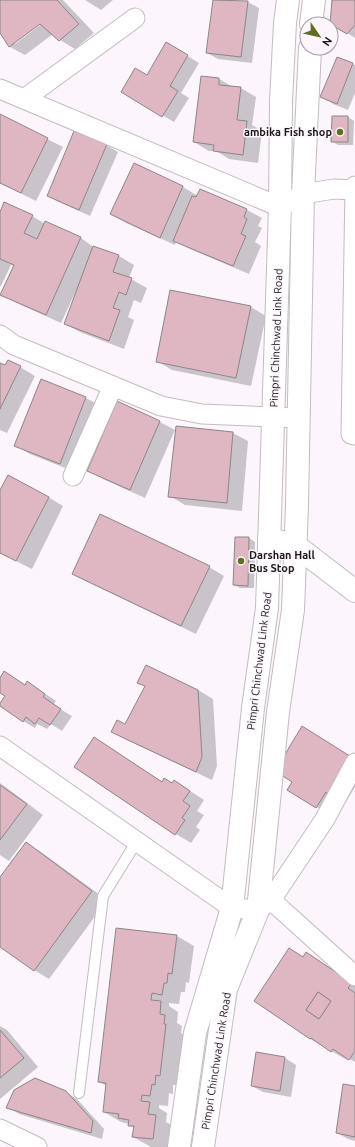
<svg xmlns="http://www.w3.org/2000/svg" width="355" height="1147" font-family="Ubuntu,sans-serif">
  <rect width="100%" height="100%" fill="#fcf6fc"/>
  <g fill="#0003" fill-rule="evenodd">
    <path d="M0,0H63L94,33L75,49L60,40L53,34L25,55L10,47L0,31ZM43,20L44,22L15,44V42Z"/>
    <path d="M85,0H113L101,10Z"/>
    <path d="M214,0L248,2L259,8L252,63L218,59L207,53Z"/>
    <path d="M333,0H355V38L331,23Z"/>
    <path d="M178,50L199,63L181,93L189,98L174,122L122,92L147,76Z"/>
    <path d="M353,64L355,65V93L348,110L333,104L322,97Z"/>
    <path d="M219,79L233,87L241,88L256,97L252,125L262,131L258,163L229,159L216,151H209L194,142Z"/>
    <path d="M0,115L63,147L36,201L0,183Z"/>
    <path d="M348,117L354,121L353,145H338L332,141Z"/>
    <path d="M106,145L118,152L90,216L59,202L48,196Z"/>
    <path d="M134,164L183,187L198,196L247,210L262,218L258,226L262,228L255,242L261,246L249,274L190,249L176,242L175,245L126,223L111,214Z"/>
    <path d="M0,214L32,216L45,224L81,238L95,248L119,256L134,265L129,278L147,288L141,303L134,300L128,317L134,320L124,349L80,332L65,324L77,292L76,291L61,323L17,303L2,295L14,266L11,265L1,286H0Z"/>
    <path d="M251,307L266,316L251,386L172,370L157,361Z"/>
    <path d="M0,364L6,367H20L35,376L7,433L0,430Z"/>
    <path d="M41,380L86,398L101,406L75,472L30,454L15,445Z"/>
    <path d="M118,403L160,422L175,430L145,498L103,479L88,470Z"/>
    <path d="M176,427L233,433L248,441L242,511L185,505L170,496Z"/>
    <path d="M0,492L48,497L63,506L32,569L0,553Z"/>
    <path d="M235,538H249L255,542L254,588H240L234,585Z"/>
    <path d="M209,567L224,576L196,634L88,582L73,574Z"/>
    <path d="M0,679L25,686L28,682L56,701L53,705L72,716L62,731L51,724L47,729L37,724L35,728L23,721L6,696L0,691Z"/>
    <path d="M138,682L198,690L213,699L217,766L212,780L127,740L112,732L125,725L146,687Z"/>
    <path d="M94,738L163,782L173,784L175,781L204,800L197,811L204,815L196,827L200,830L191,843L176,834L75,767Z"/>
    <path d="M355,759V787L345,803L341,800L332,816L288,790Z"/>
    <path d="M0,783L43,815L9,861L0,855Z"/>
    <path d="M26,843L41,852L107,900L49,979L34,970L0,945V879Z"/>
    <path d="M177,936L194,946L189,983L186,982L185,992H181L179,1004L169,1003V1006L178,1012L177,1023L182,1026L181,1033L184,1035L178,1085H173V1094L169,1093L168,1106L159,1105V1108L167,1113L166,1122L173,1126L170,1147H151L133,1137L134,1128L129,1125V1124L121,1122L104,1112L107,1086L99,1082Z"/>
    <path d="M307,953L355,984V1062L348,1058L347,1060L310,1039L304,958Z"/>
    <path d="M0,1026L7,1030L38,1067L0,1099Z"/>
    <path d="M257,1054L285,1058L296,1065L291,1097L263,1092L252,1086Z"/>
    <path d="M355,1087V1141L348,1139L337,1133Z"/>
    <path d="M65,1092L77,1099L104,1129L102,1139L19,1114L8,1107Z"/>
  </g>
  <g fill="#dfb7c2" stroke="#8d8587" fill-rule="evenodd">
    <path d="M0,0H57L79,24L59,41L40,24L9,47L0,33Z"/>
    <path d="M213,0L248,1L241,57L206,53Z"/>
    <path d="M332,0H355V25L347,34L330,24Z"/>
    <path d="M166,42L188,55L170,86L178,91L162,117L121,92L135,68L147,75Z"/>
    <path d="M337,57L353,63L337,104L320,97Z"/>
    <path d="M201,76L219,78V85L241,87L237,120L247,121L243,155L213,151L214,145L193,142Z"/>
    <path d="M0,114L48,138L21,193L0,183Z"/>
    <path d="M332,116H348V142H331Z"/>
    <path d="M74,131L107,144L79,210L47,196Z"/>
    <path d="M134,163L183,186L160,238L110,214Z"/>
    <path d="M200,189L247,209L244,217L247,219L241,234L246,236L233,266L173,241L192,196L196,197Z"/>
    <path d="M4,202L33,215L24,233L37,239L45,221L81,237L46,315L0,295L14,265L0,259V212Z"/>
    <path d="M93,246L119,255L113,272L132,278L126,295L119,292L113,308L120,310L109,341L64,324Z"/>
    <path d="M170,290L251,306L236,378L156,362Z"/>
    <path d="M8,360L21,366L0,409V363L5,365Z"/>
    <path d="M41,379L86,397L60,464L14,446Z"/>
    <path d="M117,401L160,421L130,490L87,471Z"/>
    <path d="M176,426L233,432L227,503L168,497Z"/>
    <path d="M8,475L49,497L16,561L0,553V490Z"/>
    <path d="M100,514L210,566L181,626L72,574Z"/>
    <path d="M235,537H249L248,586L233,585Z"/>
    <path d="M146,665L198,690L202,757L196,772L111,732L117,720L125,724L145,686L137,683Z"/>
    <path d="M4,671L25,685L27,681L45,694L43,697L61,709L50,725L39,718L35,724L26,717L23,722L0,706V703L5,696L0,693V678Z"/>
    <path d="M302,726L353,758L330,795L326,792L316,808L287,790L292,782L275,771Z"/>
    <path d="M94,737L162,782L164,778L172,783L174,780L190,791L183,801L190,806L182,818L185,820L175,835L74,767Z"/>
    <path d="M0,785L27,804L0,840Z"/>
    <path d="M26,842L92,891L34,971L0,947V877Z"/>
    <path d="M116,928L177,935L172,974L168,973L167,983H164L162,995L152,993L151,1000L161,1001L160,1014L165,1015L164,1024H166L160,1076L156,1075L155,1085L152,1084L150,1096L142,1095L141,1101L150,1102L148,1114L156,1115L153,1139L132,1137L134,1126H128L129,1120L118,1118L119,1114L103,1112L106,1083L98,1082Z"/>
    <path d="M289,948L303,957L306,952L352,983L348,988L355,993V1051L349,1060L333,1049L331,1052L311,1038L310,1039L254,1001ZM318,992L331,1001L319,1019L306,1010Z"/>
    <path d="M318,992L331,1001L319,1019L306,1010Z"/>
    <path d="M0,1030L24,1058L0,1078Z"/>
    <path d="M256,1052L285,1057L280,1091L251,1086Z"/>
    <path d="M35,1078L66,1091L93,1121L91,1133L6,1108L14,1090Z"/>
    <path d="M343,1084L355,1086V1137L336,1133Z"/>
  </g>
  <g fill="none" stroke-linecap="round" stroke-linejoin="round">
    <g stroke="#c2bcc1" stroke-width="12">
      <path id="service" d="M79,1093L103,896L137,841"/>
    </g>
    <g stroke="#c2bcc1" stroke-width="21">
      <g id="minor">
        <path d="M0,89L280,207L303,194L334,189L354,190"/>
        <path d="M24,99L135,18"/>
        <path d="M355,186L351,434L355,435"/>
        <path d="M0,335L14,345L161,406L202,414L299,418"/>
        <path d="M73,476L113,386"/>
        <path d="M0,746L232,908L258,910L271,900L325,819L355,763"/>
        <path d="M271,900L355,976"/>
        <path d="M0,1129L37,1147"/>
      </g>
    </g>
    <g stroke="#c2bcc1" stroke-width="24">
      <path id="tertiary" d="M269,539L295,545L355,591"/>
    </g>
    <g stroke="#c2bcc1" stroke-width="24">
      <g id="secondary">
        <path d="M311,24L314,0"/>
        <path d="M179,1147L195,1033L232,908L253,708L267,608L280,207L281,101L285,23L288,0"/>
        <path d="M203,1147L226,989L258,910L278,712L293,610L297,505L303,194L310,48"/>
      </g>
    </g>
    <use href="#service" stroke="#fff" stroke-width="10"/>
    <use href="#minor" stroke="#fff" stroke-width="19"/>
    <use href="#tertiary" stroke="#fff" stroke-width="22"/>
    <use href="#secondary" stroke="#fff" stroke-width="22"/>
  </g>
  <g fill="#5f701d" stroke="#fcf6fc" stroke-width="1.5">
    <circle cx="340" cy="132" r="4"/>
    <circle cx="241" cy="561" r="4"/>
  </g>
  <g text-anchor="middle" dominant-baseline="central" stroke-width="3" stroke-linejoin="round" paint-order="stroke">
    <g font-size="11" font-weight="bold" fill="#1d1a1c" stroke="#fcf6fc" text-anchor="end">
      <text x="332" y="132">ambika Fish shop</text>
      <text x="249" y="555" text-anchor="start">Darshan Hall<tspan x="249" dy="13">Bus Stop</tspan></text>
    </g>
    <g font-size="11" fill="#1d1a1c" stroke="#fcf6fc">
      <text transform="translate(276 338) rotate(-88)">Pimpri Chinchwad Link Road</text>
      <text transform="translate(259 661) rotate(-83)">Pimpri Chinchwad Link Road</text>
      <text transform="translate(216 1061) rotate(-81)">Pimpri Chinchwad Link Road</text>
    </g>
  </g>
  <g transform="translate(319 36) rotate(124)"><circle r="19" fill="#fcf6fc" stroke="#a39ea2"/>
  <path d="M0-3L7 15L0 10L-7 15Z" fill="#5f701d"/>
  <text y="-6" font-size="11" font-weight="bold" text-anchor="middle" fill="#1d1a1c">N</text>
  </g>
</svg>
